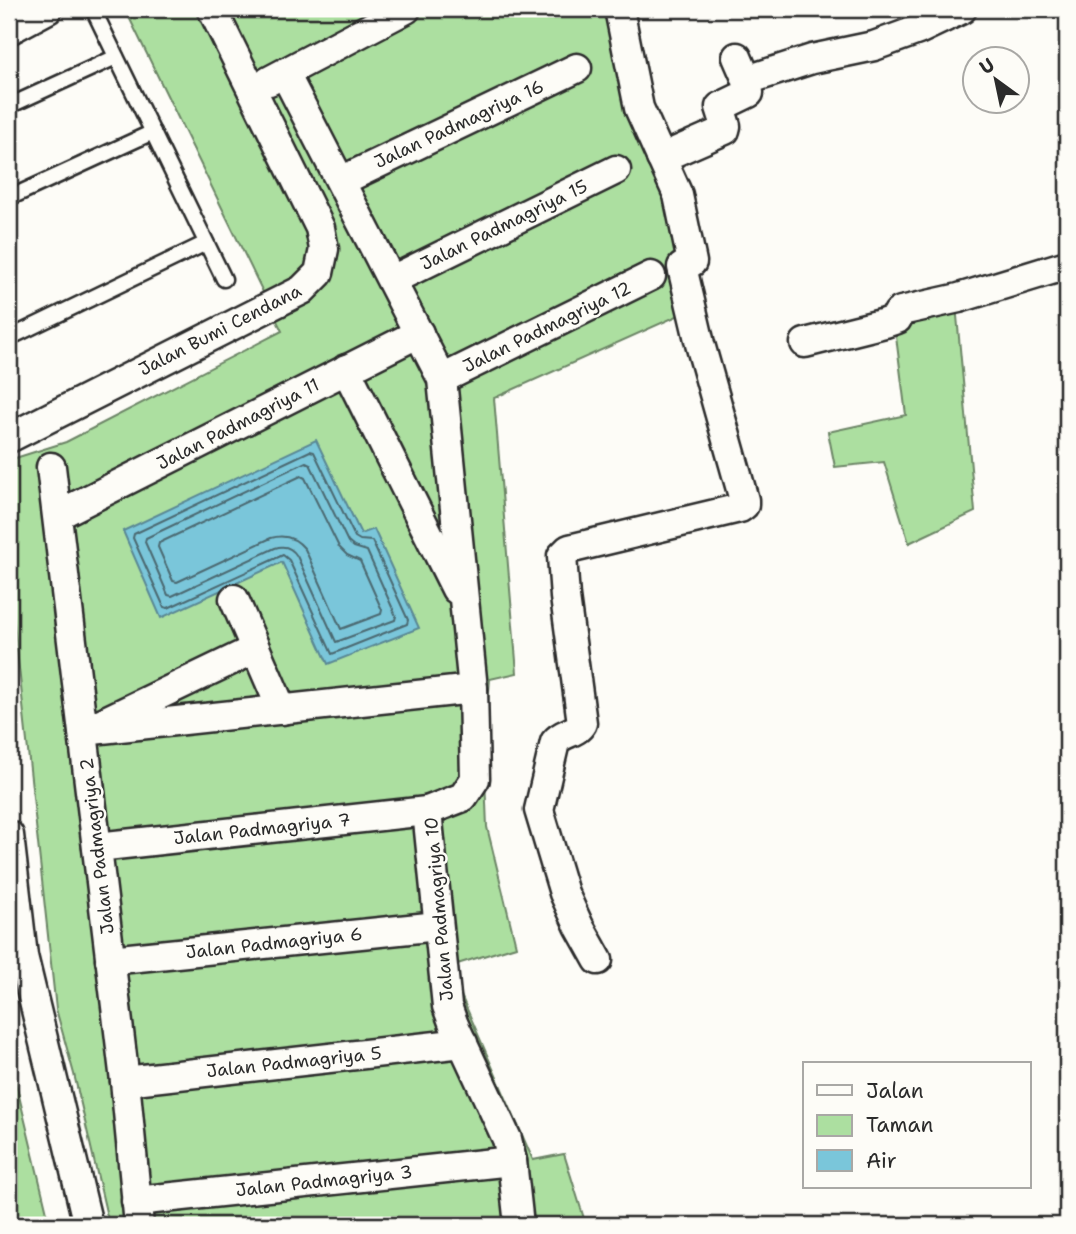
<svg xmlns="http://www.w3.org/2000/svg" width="1076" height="1234" font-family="'Shantell Sans',sans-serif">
  <rect width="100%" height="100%" fill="#fdfcf7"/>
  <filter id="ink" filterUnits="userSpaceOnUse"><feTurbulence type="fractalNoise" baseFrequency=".0143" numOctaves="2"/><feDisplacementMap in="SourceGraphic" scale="14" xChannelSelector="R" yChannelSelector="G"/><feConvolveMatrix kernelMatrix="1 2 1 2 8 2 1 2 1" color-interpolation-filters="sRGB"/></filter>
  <g filter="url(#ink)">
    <g fill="#acdfa0" stroke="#6c8566" stroke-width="2">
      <path d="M125,9H606L669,199L681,249L673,255L684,313L494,398L517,673L490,679L484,752L487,827L516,946L454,965L456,984L533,1160L564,1154L586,1225H109L74,1074L56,1009L9,576V460L66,442L282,331Z"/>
      <path d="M956,305L975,512L909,543L884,462L835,467L828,432L906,415L894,321Z"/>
      <path d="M9,1054L50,1225H9Z"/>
    </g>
    <path fill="#7ac6da" stroke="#5a8894" stroke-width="2" d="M316,440L361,534L374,529L419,628L328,664L282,562L161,618L123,531Z"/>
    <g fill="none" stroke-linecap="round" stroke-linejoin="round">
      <g stroke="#4b6971" stroke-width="2">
        <path d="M310,451L314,452L355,537L360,540L372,541L408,620L407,624L332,654L289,560L283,555L168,608L164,607L133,538L134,534Z"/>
        <path d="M306,462L310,464L348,542L354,547L367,551L396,616L395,620L336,642L297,556C292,548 284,545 275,548L172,596L168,595L145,542L146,538Z"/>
        <path d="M301,476L305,478L339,547L347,555L360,561L382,610L381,614L341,629L305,549C296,538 285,534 271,538L177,582L173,581L158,547L159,543Z"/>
      </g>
      <g stroke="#2b2b2b" stroke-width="19">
        <g id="service">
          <path d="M93,9L224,279"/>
          <path d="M9,106L116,57"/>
          <path d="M9,198L153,132"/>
          <path d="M9,338L206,243"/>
        </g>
      </g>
      <g stroke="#2b2b2b" stroke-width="33">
        <g id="minor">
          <path d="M9,30L48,9"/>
          <path d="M737,57L747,80"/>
          <path d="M285,74L442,379L473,689L475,779L463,797L427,811L447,1006L454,1025L507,1139L512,1161L519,1225"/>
          <path d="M269,81L406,9"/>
          <path d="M661,158L725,130L726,126L720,107L749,93L747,80L812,59L874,46L918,30L962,9"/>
          <path d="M341,181L577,68"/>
          <path d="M392,280L616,170"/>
          <path d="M805,343L885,323L897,319L898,313L901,311L959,298L1067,265"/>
          <path d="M346,369L456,589"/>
          <path d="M442,379L651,276"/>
          <path d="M9,438L302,290L319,273L324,249L320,228L212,9"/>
          <path d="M51,467L125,1081L139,1225"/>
          <path d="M58,515L419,333"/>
          <path d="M234,599L282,710"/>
          <path d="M101,723L255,649"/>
          <path d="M83,731L473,689"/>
          <path d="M9,835L23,956L88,1225"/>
          <path d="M97,847L427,811"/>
          <path d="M110,960L438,926"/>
          <path d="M598,960L579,926L564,893L539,810L555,742C562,732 576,734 582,723L565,597L562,556L569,549L740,508L744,505V500L700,344L682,267L692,262L678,195L639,108L619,9"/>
          <path d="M125,1081L463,1043"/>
          <path d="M136,1201L512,1161"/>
        </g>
      </g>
      <use href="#service" stroke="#fdfcf7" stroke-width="14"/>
      <use href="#minor" stroke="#fdfcf7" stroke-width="28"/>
    </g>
  </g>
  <g text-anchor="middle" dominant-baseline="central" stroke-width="5" stroke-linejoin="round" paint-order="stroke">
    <g font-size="18" fill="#2b2b2b" stroke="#fdfcf7">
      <text transform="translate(459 124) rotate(-25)">Jalan Padmagriya 16</text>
      <text transform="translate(504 225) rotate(-26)">Jalan Padmagriya 15</text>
      <text transform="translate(547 327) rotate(-26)">Jalan Padmagriya 12</text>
      <text transform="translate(220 330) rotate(-27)">Jalan Bumi Cendana</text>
      <text transform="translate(238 424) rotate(-27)">Jalan Padmagriya 11</text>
      <text transform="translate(262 829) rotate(-6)">Jalan Padmagriya 7</text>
      <text transform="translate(97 846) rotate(-97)">Jalan Padmagriya 2</text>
      <text transform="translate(439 909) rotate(-95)">Jalan Padmagriya 10</text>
      <text transform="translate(274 943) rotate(-6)">Jalan Padmagriya 6</text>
      <text transform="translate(294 1062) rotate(-6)">Jalan Padmagriya 5</text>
      <text transform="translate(324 1181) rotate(-6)">Jalan Padmagriya 3</text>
    </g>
  </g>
  <rect width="1076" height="1234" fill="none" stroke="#fdfcf7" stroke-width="35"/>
  <rect x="18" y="18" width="1041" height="1199" fill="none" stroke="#2b2b2b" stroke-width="2.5" filter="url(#ink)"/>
  <rect x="803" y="1062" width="228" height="126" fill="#fdfcf7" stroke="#a9a8a5" stroke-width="2"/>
  <rect x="817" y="1085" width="35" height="10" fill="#fdfcf7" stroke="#a9a8a5" stroke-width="2"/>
  <text x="866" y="1098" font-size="21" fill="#2b2b2b">Jalan</text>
  <rect x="817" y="1115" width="35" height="21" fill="#acdfa0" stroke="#a9a8a5" stroke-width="2"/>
  <text x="866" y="1132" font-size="21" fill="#2b2b2b">Taman</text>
  <rect x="817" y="1150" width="35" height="21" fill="#7ac6da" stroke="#a9a8a5" stroke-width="2"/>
  <text x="866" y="1168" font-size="21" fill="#2b2b2b">Air</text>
  <g transform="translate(996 80) rotate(327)"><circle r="33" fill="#fdfcf7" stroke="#a9a8a5" stroke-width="2"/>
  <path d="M0-5L12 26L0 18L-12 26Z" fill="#2b2b2b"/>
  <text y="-10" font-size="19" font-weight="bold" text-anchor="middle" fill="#2b2b2b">U</text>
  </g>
</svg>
